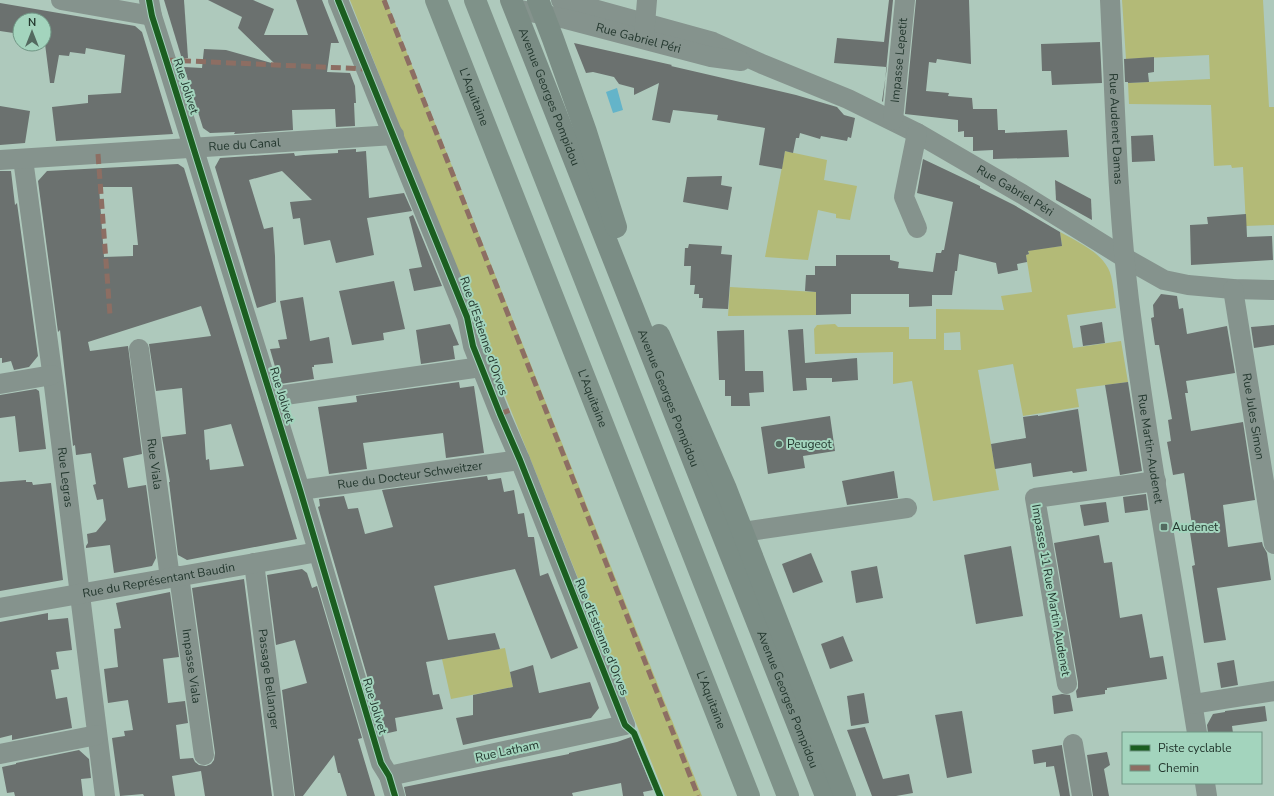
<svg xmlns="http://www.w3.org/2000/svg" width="1274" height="796" font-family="'Nunito Sans',sans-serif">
  <rect width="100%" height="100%" fill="#aec9bc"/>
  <g fill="#b3ba77" fill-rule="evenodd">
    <path d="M350,0H386L702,796H665L500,383Z"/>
    <path d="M1122,0H1263L1269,107H1274V225L1246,226L1243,167L1232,168L1231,165L1214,166L1211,105L1129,104L1128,83L1210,79L1209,55L1126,59Z"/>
    <path d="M785,151L827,160L824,180L857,186L850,220L836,218V214L818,210L808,260L765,257Z"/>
    <path d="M1060,232C1076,241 1099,251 1108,268C1113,277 1114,296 1116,308L1067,315L1073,348L1121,341L1128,382L1076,389L1079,407L1023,416L1013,364L978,370L999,490L933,501L912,381L893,384V352L815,354L814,329L817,325L835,324L838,327H909V339H936V309L1004,310L1001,296L1032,292L1026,255L1029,254L1028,250L1062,246ZM960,332L961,350H944V333Z"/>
    <path d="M730,287L816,292V315L728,316Z"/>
    <path d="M505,648L513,687L451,699L442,659Z"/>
  </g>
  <path fill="#64b4c9" d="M617,88L623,110L613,113L606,92Z"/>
  <g fill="#6b716f" fill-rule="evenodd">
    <path d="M164,0H184L188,58L182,59Z"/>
    <path d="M208,0H253L274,9L264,35H308L296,0H322L339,43H331L327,72L350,73L355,86L356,103H354L355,126L336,127L335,109L292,110L293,130L234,134L235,132L210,133L203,128L184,67L202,68L204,49L226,50L275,64L238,28L242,17Z"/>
    <path d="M889,0H893L883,102L882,101L887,67L834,63L837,38L884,42Z"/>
    <path d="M916,0H969L971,64L937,59L936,63L929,62L926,91L949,93L948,96L972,98L973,109H997L998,130H1005V133L1067,130L1069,157L993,159V150L973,151V137H964V131L958,132V120L905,114Z"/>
    <path d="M0,3L135,26L142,32L173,134L56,141L52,107L88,103V95L121,93L125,55L86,48L85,54L70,52L69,56L59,55L54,83H50L44,36V20H20V34L0,31Z"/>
    <path d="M1100,42L1102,83L1052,85L1051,71H1042L1041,44Z"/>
    <path d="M574,43L672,65L671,66L796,95L837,107L844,115L855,118L851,138L848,137L847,141L821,136L820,139L800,133L799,138H796L793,153L785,151L782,169L759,165L765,128L717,120L718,115L673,110L670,123L652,120L659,83L634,95V88L619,84L614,77L593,72L586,73Z"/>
    <path d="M1154,57V72L1148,73L1149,82L1128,83V82H1125L1124,59Z"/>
    <path d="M0,106L30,111L25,143L0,145Z"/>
    <path d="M1153,135L1155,161L1132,162L1131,136Z"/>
    <path d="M356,149V152L366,151L369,198L404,193L412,211L367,218L374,255L336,263L330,240L304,245L300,218L293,219L290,202L312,200L282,171L249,180L264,229L273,227L275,256L276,302L257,308L215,167L220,158L294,153L295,156L304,155L338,153V150Z"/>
    <path d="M923,159L980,186V188L1014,205L1060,232L1062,246L1028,251L1029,254L1026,255L1027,262L1017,264L1018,270L998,274L996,263L959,254L957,271H955L952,295H932V306L909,307V294H851V314L816,315V292L805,291L806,275H815V266H836V255H890V260L899,262L898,268L933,272L936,253H941L942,250H944L953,202L917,193Z"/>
    <path d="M178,164L184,168L297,539L187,560L178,555L169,482H170L162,437L186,434L182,388L156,391L149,344L211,336L201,306L88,342L90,351L128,346L142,454L123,458L128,488L146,485L156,558L152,566L114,573L110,545L86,548V546L88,543L87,534L96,532L106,520L103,499L97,500L93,485L96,484L91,453L76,455L75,445L73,446L60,330L58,332L38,181L47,171ZM99,187H132L138,245H133V256L104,257ZM231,424L244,466L210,470L209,459L206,460L204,430Z"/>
    <path d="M0,171H11L15,205L17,203L38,356L29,367L14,370L11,361L2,363V358H0Z"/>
    <path d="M722,176L721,185L732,187L728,210L683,202L687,177Z"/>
    <path d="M1055,180L1091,199L1092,220L1056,200Z"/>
    <path d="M1246,214L1247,237L1272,236L1273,260L1191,265L1190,225L1208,224L1207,217Z"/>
    <path d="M413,215L442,286L414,291L409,269L422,267L409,217Z"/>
    <path d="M689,244L722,246L721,254L732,255L728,309L702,308L703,298H699V294H694L695,285H690L691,266H684L685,248H688Z"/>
    <path d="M394,281L405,329L383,333L384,340L352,345L339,291Z"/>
    <path d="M1161,294L1177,296L1179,309L1183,308L1187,334L1227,326L1235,373L1186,381L1188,393H1185L1191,431L1243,422L1255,500L1223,505L1228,547L1262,542L1263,546L1267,553L1271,580L1217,588L1226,640L1204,643L1192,566L1195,565L1189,526L1192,525L1187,492L1184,473L1173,475L1167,442L1171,441L1168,420L1172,419L1159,345H1155L1151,318L1154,317L1153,305Z"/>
    <path d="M303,297L310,341L329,337L333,363L314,365V367H312L314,379L280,384L270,349L280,348L278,340L287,339L280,301Z"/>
    <path d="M1102,322L1105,343L1083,346L1080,326Z"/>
    <path d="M450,324L459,345L453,346L455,359L421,364L416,330Z"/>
    <path d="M1274,325V345L1254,348L1251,327Z"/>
    <path d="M803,329L805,363L857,358L858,380L832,382V378H806L807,390L793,391L788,330Z"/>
    <path d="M744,330L745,371H763L764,392L749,393L750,406H731V396H725V380H719L717,331Z"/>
    <path d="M459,382L460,388L474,386L484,453L446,458L443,433L363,443L367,469L329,474L318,407L357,402L356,396Z"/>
    <path d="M1128,382L1142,471L1120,475L1105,385Z"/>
    <path d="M36,389L39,391L46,449L19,452L15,416L0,418V395Z"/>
    <path d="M1078,409L1087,471L1073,473L1072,471L1033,477L1031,463L995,469L991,444L1026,438L1023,417L1038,415V416Z"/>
    <path d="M830,416L835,451L803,456L805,468L768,474L761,427Z"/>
    <path d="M894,471L898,498L847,505L842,481Z"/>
    <path d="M487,476L488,480L501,478L504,492L514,490L518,514L524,513L528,537H534L540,576L548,573L578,648L551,659L515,569L434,586L448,640L495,633L500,649L426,662L433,695L439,694L443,709L395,718L397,731L384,734L318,507L320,506L319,499L344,496L348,509L358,508L365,534L393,527L382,490Z"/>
    <path d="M26,480V482H32L33,485L51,483L63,580L0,591V482Z"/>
    <path d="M1146,494L1148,510L1125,513L1123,497Z"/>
    <path d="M1106,502L1109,522L1084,526L1080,505Z"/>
    <path d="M1099,535L1104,563L1112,562L1120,618L1142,614L1150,658L1163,656L1167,679L1107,688V690H1105V694L1077,698L1076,691L1078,688V682L1054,543Z"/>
    <path d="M1011,546L1023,616L976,624L964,555Z"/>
    <path d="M811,553L823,582L793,593L782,564Z"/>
    <path d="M877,566L883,598L856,603L851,571Z"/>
    <path d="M302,569L307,573L312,588L317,586L362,738L358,739L375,796H347L340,773H338L334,755L303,796H295L282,690L307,683L295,640L276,645L267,575Z"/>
    <path d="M244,579L272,796H205L201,771L172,776L175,796H144L143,794L120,796L112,738L125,736L124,731L133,730L128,700L108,703L104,669L118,667L114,629L121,628L116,603L170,592L179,657L163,659L168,703L185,701L188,723L176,725L180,759L193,758L195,762L199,765L206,766L211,764L214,760L215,753L192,588Z"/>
    <path d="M48,613V620L68,618L72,650L56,652L59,669L51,670L56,699L67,697L72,728L12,740V735L0,738V622Z"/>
    <path d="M843,636L853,661L830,669L821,644Z"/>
    <path d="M1234,660L1238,685L1221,688L1217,663Z"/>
    <path d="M533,665L539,693L590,682L599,708L591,718L463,745L456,718L473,715V695L513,687L510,672Z"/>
    <path d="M864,693L869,723L851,726L847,696Z"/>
    <path d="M1062,694L1070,695L1073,711L1054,714L1052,696Z"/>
    <path d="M1265,706L1267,721L1232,726L1233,733H1208L1207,725L1213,714L1225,712V711Z"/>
    <path d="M962,711L972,773L947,778L935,715Z"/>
    <path d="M865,727L883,779L909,774L913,793L896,796H872L847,730Z"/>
    <path d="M631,737L653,790L643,792L644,796H623L621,783L572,793L573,796H406L404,787L569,754V753L617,742Z"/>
    <path d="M1062,745V746L1070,796H1060L1054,766L1046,767V762L1034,764L1032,750Z"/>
    <path d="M79,750L89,759L91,778L81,779L83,796H15L14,792L7,793L2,767L16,764V763Z"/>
    <path d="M1107,752L1110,765L1104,769L1109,796H1093L1087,755Z"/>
  </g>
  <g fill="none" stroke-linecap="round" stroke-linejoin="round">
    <g stroke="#85938d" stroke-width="20">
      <path d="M61,0L152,16"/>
      <path d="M149,0L152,16L166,60L300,490L381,763L389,776L395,796"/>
      <path d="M338,0L467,317L473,346L500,414L520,460L625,725L389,776"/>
      <path id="s1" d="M561,0L713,42L762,64L848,99L917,133L1022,194L1125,258L1164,280L1188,285L1233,289L1274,290"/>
      <path id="s2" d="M1110,0C1115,100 1117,201 1129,300C1147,445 1174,589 1197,733"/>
      <path id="s3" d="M515,9L566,19L711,57L741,61"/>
      <path d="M644,36L647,0"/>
      <path id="s4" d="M893,120L905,0"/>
      <path d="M917,133L904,197L917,228"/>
      <path id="s5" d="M23,159L54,386L105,796"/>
      <path id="s6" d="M0,160L394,135"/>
      <path id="s7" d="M1233,289L1274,544"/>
      <path id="s8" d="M139,349L170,578"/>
      <path d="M0,384L52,375"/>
      <path d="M271,397L481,367"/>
      <path id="s9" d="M300,490L520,460"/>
      <path d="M743,532L907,508"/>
      <path id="s10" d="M254,563L284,796"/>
      <path id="s11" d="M179,576L204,755"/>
      <path id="s12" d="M0,608L318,552"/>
      <path d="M1067,684L1035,498L1156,481"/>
      <path d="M1193,704L1274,691"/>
      <path d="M1073,744L1082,796"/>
      <path d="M0,754L97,735"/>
      <path d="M1205,783L1207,796"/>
    </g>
    <g stroke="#7b8d85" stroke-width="22">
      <path id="s13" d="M511,0L826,796"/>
      <path d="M538,0L553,39L586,132L616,227"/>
      <path d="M659,335L726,489L845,796"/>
    </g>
    <g stroke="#7f9289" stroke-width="22">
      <path id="s14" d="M436,0L749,796"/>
      <path d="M475,0L788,796"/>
    </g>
    <g stroke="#8d6e63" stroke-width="5" stroke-dasharray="10 5" stroke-linecap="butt">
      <path d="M384,0L698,796"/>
      <path d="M166,60L366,69"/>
      <path d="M98,154L110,315"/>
      <path d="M500,414L510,410"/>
    </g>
    <g stroke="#a3d4bd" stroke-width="8">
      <g id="cycleway">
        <path d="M149,0L152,16L166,60L300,490L381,763L389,776L395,796"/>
        <path d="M338,0L467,317L473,346L500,414L520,460L625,725L634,733L660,796"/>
      </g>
    </g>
    <use href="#cycleway" stroke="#1b5e20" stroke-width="6"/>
  </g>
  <g fill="#546a60" stroke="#a3d4bd" stroke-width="1.5">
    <circle cx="779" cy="444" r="4"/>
    <rect x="1160" y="523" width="8" height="8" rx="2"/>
  </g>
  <g text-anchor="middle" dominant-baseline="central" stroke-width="4" stroke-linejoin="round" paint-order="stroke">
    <g font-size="12" fill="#23372e" stroke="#a3d4bd">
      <text stroke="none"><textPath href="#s3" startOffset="127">Rue Gabriel Péri</textPath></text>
      <text stroke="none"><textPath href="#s4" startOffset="60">Impasse Lepetit</textPath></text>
      <text transform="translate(186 86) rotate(72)">Rue Jolivet</text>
      <text stroke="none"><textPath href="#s14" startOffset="104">L'Aquitaine</textPath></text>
      <text stroke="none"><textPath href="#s13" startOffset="104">Avenue Georges Pompidou</textPath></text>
      <text stroke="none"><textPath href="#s2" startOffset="129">Rue Audenet Damas</textPath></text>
      <text stroke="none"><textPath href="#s6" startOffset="245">Rue du Canal</textPath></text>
      <text stroke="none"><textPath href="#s1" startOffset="495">Rue Gabriel Péri</textPath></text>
      <text transform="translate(484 336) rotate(71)">Rue d'Estienne d'Orves</text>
      <text transform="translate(282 395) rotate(73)">Rue Jolivet</text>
      <text stroke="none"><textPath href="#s14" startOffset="428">L'Aquitaine</textPath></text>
      <text stroke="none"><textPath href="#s13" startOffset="428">Avenue Georges Pompidou</textPath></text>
      <text stroke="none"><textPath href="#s7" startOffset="129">Rue Jules Simon</textPath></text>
      <text stroke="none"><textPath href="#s2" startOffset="451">Rue Martin-Audenet</textPath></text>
      <text stroke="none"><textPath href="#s8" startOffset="116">Rue Viala</textPath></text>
      <text stroke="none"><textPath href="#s9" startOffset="111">Rue du Docteur Schweitzer</textPath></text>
      <text stroke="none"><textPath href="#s5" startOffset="321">Rue Legras</textPath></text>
      <text stroke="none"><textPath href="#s12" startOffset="161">Rue du Représentant Baudin</textPath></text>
      <text transform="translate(1051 590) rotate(80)">Impasse 11 Rue Martin Audenet</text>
      <text transform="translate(602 637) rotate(68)">Rue d'Estienne d'Orves</text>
      <text stroke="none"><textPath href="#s11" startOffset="91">Impasse Viala</textPath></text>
      <text stroke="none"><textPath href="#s10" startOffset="117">Passage Bellanger</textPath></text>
      <text stroke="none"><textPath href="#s14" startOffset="752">L'Aquitaine</textPath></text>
      <text stroke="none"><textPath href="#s13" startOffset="752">Avenue Georges Pompidou</textPath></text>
      <text transform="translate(375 706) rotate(73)">Rue Jolivet</text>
      <text transform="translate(507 751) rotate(-12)">Rue Latham</text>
    </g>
    <g font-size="12" fill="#23372e" stroke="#a3d4bd" text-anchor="start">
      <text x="787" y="444">Peugeot</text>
      <text x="1172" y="527">Audenet</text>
    </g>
  </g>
  <rect x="1122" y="732" width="140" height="52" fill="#a3d4bd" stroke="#709584"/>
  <rect x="1130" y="745" width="20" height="6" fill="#1b5e20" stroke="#709584"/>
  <text x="1158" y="752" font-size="12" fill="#23372e">Piste cyclable</text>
  <rect x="1130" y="765" width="20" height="6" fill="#8d6e63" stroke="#709584"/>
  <text x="1158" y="772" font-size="12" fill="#23372e">Chemin</text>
  <g transform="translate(32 32)"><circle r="19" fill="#a3d4bd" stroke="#709584"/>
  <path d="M0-3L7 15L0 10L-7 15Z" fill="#546a60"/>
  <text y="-6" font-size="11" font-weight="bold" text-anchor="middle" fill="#23372e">N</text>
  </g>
</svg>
